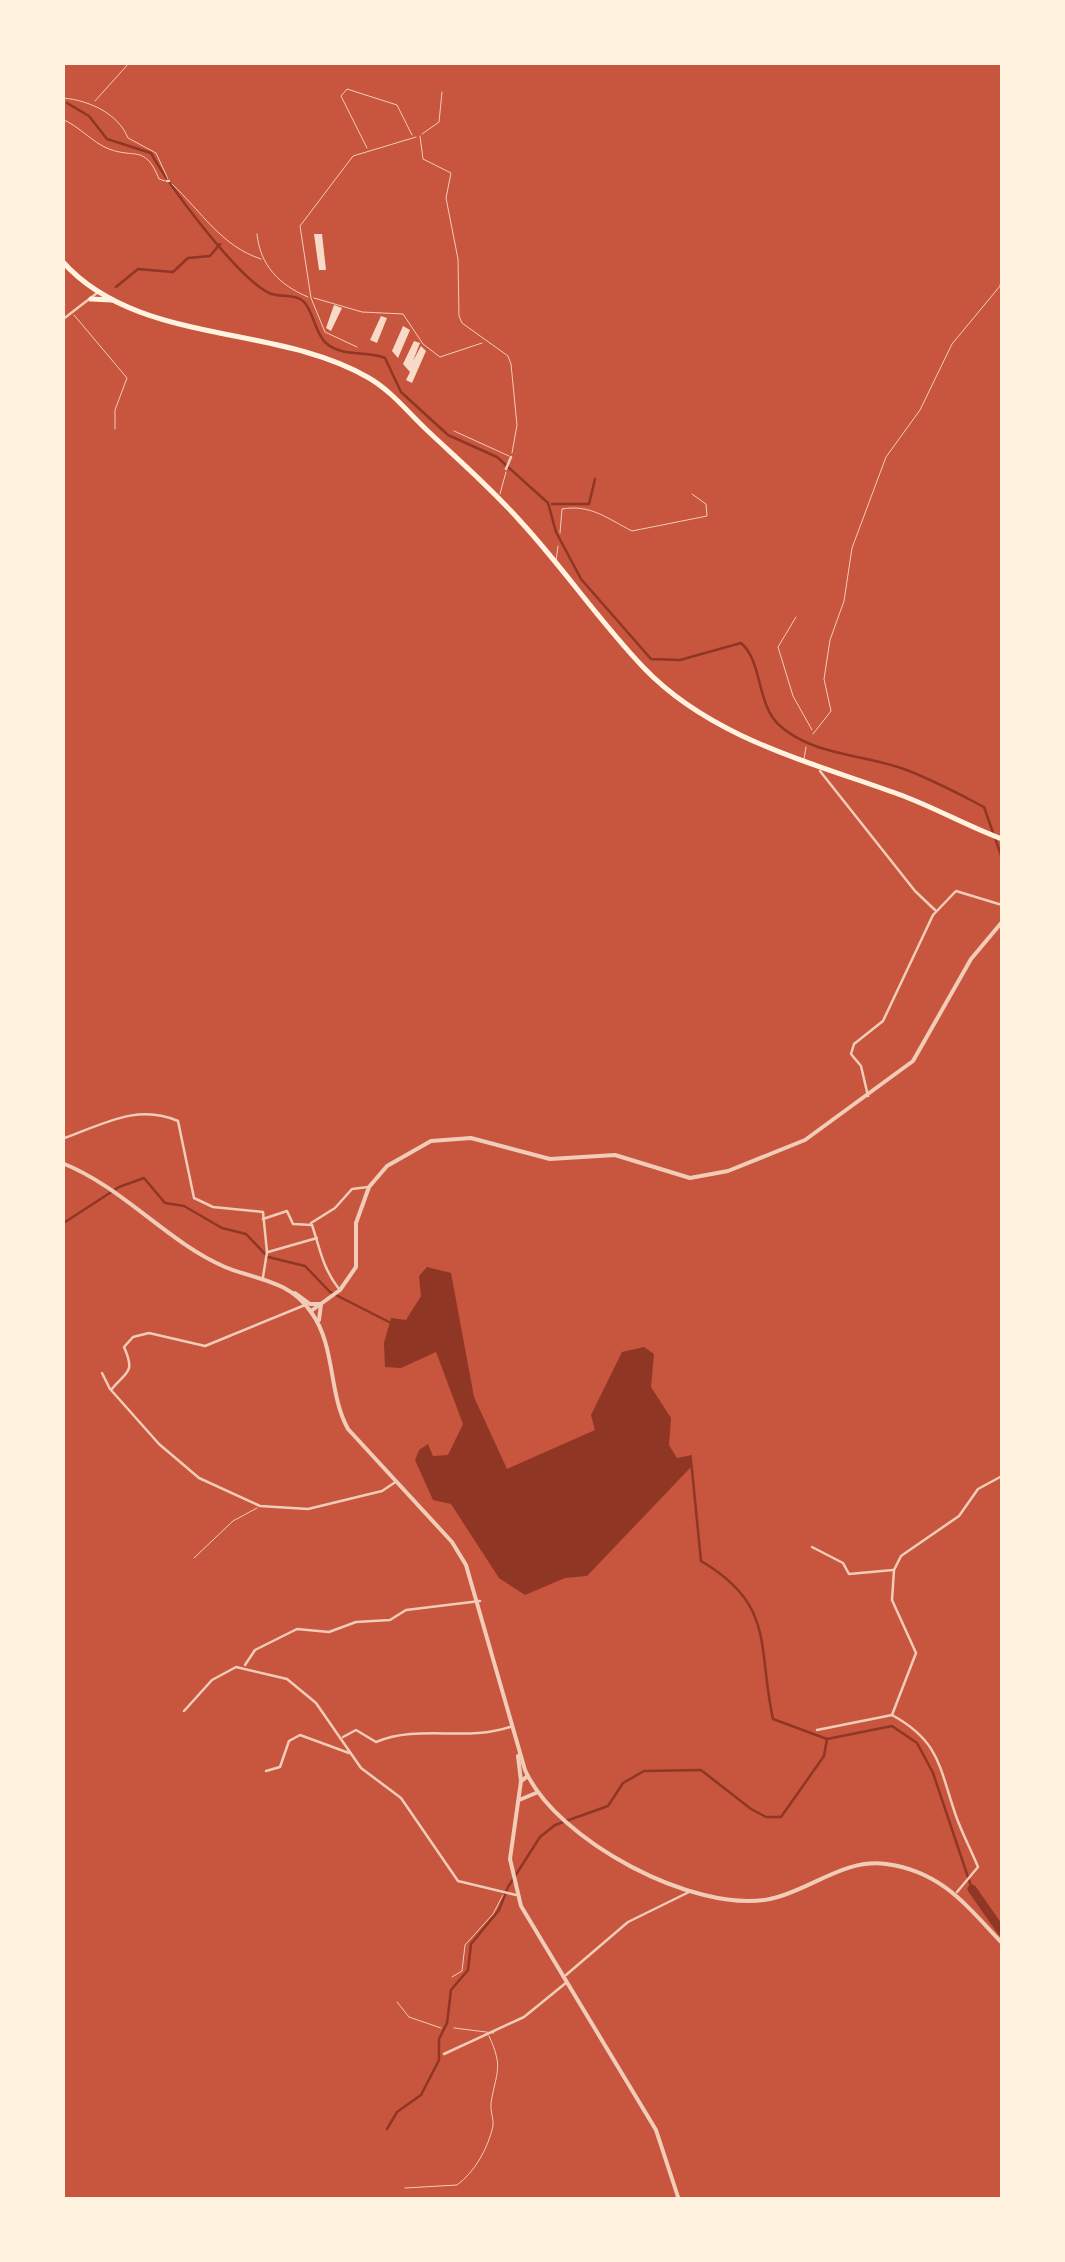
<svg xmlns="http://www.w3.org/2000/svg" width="1065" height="2262" font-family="'Space Grotesk',sans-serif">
  <rect width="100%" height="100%" fill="#c8553d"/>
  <path fill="#8f3625" d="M427,1267L451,1273L474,1397L507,1469L595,1430L591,1415L622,1352L644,1347L654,1354L651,1387L671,1418L669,1445L677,1458L692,1455L691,1467L587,1576L565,1578L525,1595L499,1578L451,1504L433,1500L415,1460L419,1450L428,1444L433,1456L448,1455L463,1424L436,1352L401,1368L385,1367L384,1343L391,1318L406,1320L421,1296L419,1276Z"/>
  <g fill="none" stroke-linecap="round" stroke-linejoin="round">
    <g stroke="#8f3625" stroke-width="2.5">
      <path d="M67,103L89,116L107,139L151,153C167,184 238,278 269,293C280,298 297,293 305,303C314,314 315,333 326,343C343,358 366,350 385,358L401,392L448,435L497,457L548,503L556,532L581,579L651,659L680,660L741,643C763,662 756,703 779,725C812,755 860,754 901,768C930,778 957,793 984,807L1002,858"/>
      <path d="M116,287L138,269L173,272L188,258L210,256L220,244"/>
      <path d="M552,504H589L595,479"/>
      <path d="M62,1224L119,1187L144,1178L165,1203L184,1206L222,1228L246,1234L268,1257L305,1266L330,1292L389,1322"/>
      <path d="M691,1460L701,1561C776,1605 757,1647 773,1719L827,1739L892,1726L917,1743L933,1773L972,1889"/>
      <path d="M387,2129L397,2112L421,2095L439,2060V2039L447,2023L451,1990L468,1970L471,1944L499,1910L508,1887L540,1837L555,1825L608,1806L623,1783L644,1771L701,1770L751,1809L766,1817H781L824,1756L827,1739"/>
    </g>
    <path stroke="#8f3625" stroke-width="9" d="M972,1889L1002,1932"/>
  </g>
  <g fill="#f7dbc8">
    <path d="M314,234H322L326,270H319Z"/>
    <path d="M334,305L342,308L331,331L326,328Z"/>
    <path d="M381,316L387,318L377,343L370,340Z"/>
    <path d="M403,326L410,330L398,358L392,351Z"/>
    <path d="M414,341L420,343L413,361L421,346L426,351L412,383L406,380L410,372L403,364Z"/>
  </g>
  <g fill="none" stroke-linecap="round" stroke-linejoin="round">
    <g stroke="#f1ccb7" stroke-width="1">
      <path d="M63,98C88,100 118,113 128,138L156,153L168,179"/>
      <path d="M62,101L64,62"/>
      <path d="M95,101L130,62"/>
      <path d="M62,119C79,126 93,143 109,149C135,159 145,144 159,179L165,181"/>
      <path d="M422,134L439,122L442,92"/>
      <path d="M420,136L423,159L451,173L446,198L458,259L459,316L462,323L508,356L511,364L517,425L512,453"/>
      <path d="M367,148L341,96L347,89L397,105L412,135"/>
      <path d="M172,184C202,212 221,246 261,259"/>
      <path d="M257,234C260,265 279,285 308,297"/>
      <path d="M314,298L362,312L403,314L423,344L440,357L482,343"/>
      <path d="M74,315L127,378L115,410V429"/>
      <path d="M357,347L325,332L311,298L300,226L353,156L416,137"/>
      <path d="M454,431L509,456"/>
      <path d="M500,494L506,472"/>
      <path d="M560,533L562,509C591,504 608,519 632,531L707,516L706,504L692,494"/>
      <path d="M556,561L558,546"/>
      <path d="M796,617L778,647L793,696L812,730"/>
      <path d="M813,734L831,711L824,679L830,640L844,601L852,548L886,457L920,410L952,344L1000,286L1002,273"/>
      <path d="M804,759L806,747"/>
      <path d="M194,1558L233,1521L257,1508"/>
      <path d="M452,1977L462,1971L465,1945L493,1914L503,1895"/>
      <path d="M397,2002L409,2017L441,2028"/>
      <path d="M454,2028L494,2033"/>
      <path d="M405,2188L457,2185C475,2172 488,2148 493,2126C494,2118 490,2112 491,2103C496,2072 504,2068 489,2036"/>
    </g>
    <g stroke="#f1ccb7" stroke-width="2.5">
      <path d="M167,181H169"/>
      <path d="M62,320L97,293"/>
      <path d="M506,469L511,457"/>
      <path d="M820,771L915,891L935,910"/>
      <path d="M868,1096L861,1066L851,1054L854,1044L883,1021L933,915L956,891L1002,905"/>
      <path d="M62,1139C102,1125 137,1103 178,1121L194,1198L213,1207L263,1212L267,1252L263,1277"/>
      <path d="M263,1219L287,1211L293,1224L312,1225C320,1249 323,1269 339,1289"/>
      <path d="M311,1223L335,1208L352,1189L368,1187"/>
      <path d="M268,1252L317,1238"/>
      <path d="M305,1305L205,1346L149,1333L133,1337L124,1347C136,1374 126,1371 111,1390L159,1444L199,1478L260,1506L308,1509L382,1491L394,1483"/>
      <path d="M102,1373L110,1389"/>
      <path d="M812,1547L843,1563L849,1574L893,1570"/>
      <path d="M245,1665L255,1650L297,1629L329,1632L356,1622L390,1620L406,1610L480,1601"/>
      <path d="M184,1711L212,1680L236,1667L287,1679L316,1703L361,1768L401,1798L458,1881L516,1895"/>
      <path d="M892,1715L916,1653L892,1600L894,1570L901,1556L959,1516L978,1489L1002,1476"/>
      <path d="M817,1730L892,1715C941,1742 939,1768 956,1816C962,1833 971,1850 978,1867L957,1892"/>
      <path d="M343,1737L356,1730L376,1742C419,1724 466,1742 510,1727"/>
      <path d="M266,1771L280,1767L289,1741L300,1735L349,1753"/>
      <path d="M566,1975L628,1922L689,1892"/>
      <path d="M444,2054L524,2017L567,1982"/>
    </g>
    <g stroke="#f1ccb7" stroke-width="4">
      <path d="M62,1163C123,1187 167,1242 225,1267C257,1280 289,1280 311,1312C336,1346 328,1393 348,1429L452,1542L466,1565L525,1770C556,1840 694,1914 770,1899C809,1891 844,1858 886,1864C941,1871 967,1906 1002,1943"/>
      <path d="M295,1293L310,1304H321L319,1320"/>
      <path d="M311,1311L340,1290L356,1267V1223L369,1187L387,1166L431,1141L471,1138L550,1159L615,1155L690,1178L728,1171L805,1140L913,1061L971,959L1002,922"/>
      <path d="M518,1756L521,1781"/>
      <path d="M528,1776L521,1781L510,1859L521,1906L656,2130L679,2200"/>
      <path d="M519,1800L536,1793"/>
    </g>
    <g stroke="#fff3e0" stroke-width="5">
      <path d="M62,261C137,346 276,323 369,378C393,392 410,415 431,434C462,463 494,491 522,523C565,570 600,622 644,668C711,738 810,762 898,794C934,807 967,826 1002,839"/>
      <path d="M91,299L112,300"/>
    </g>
  </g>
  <rect width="1065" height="2262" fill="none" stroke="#fff3e0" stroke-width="130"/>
</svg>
